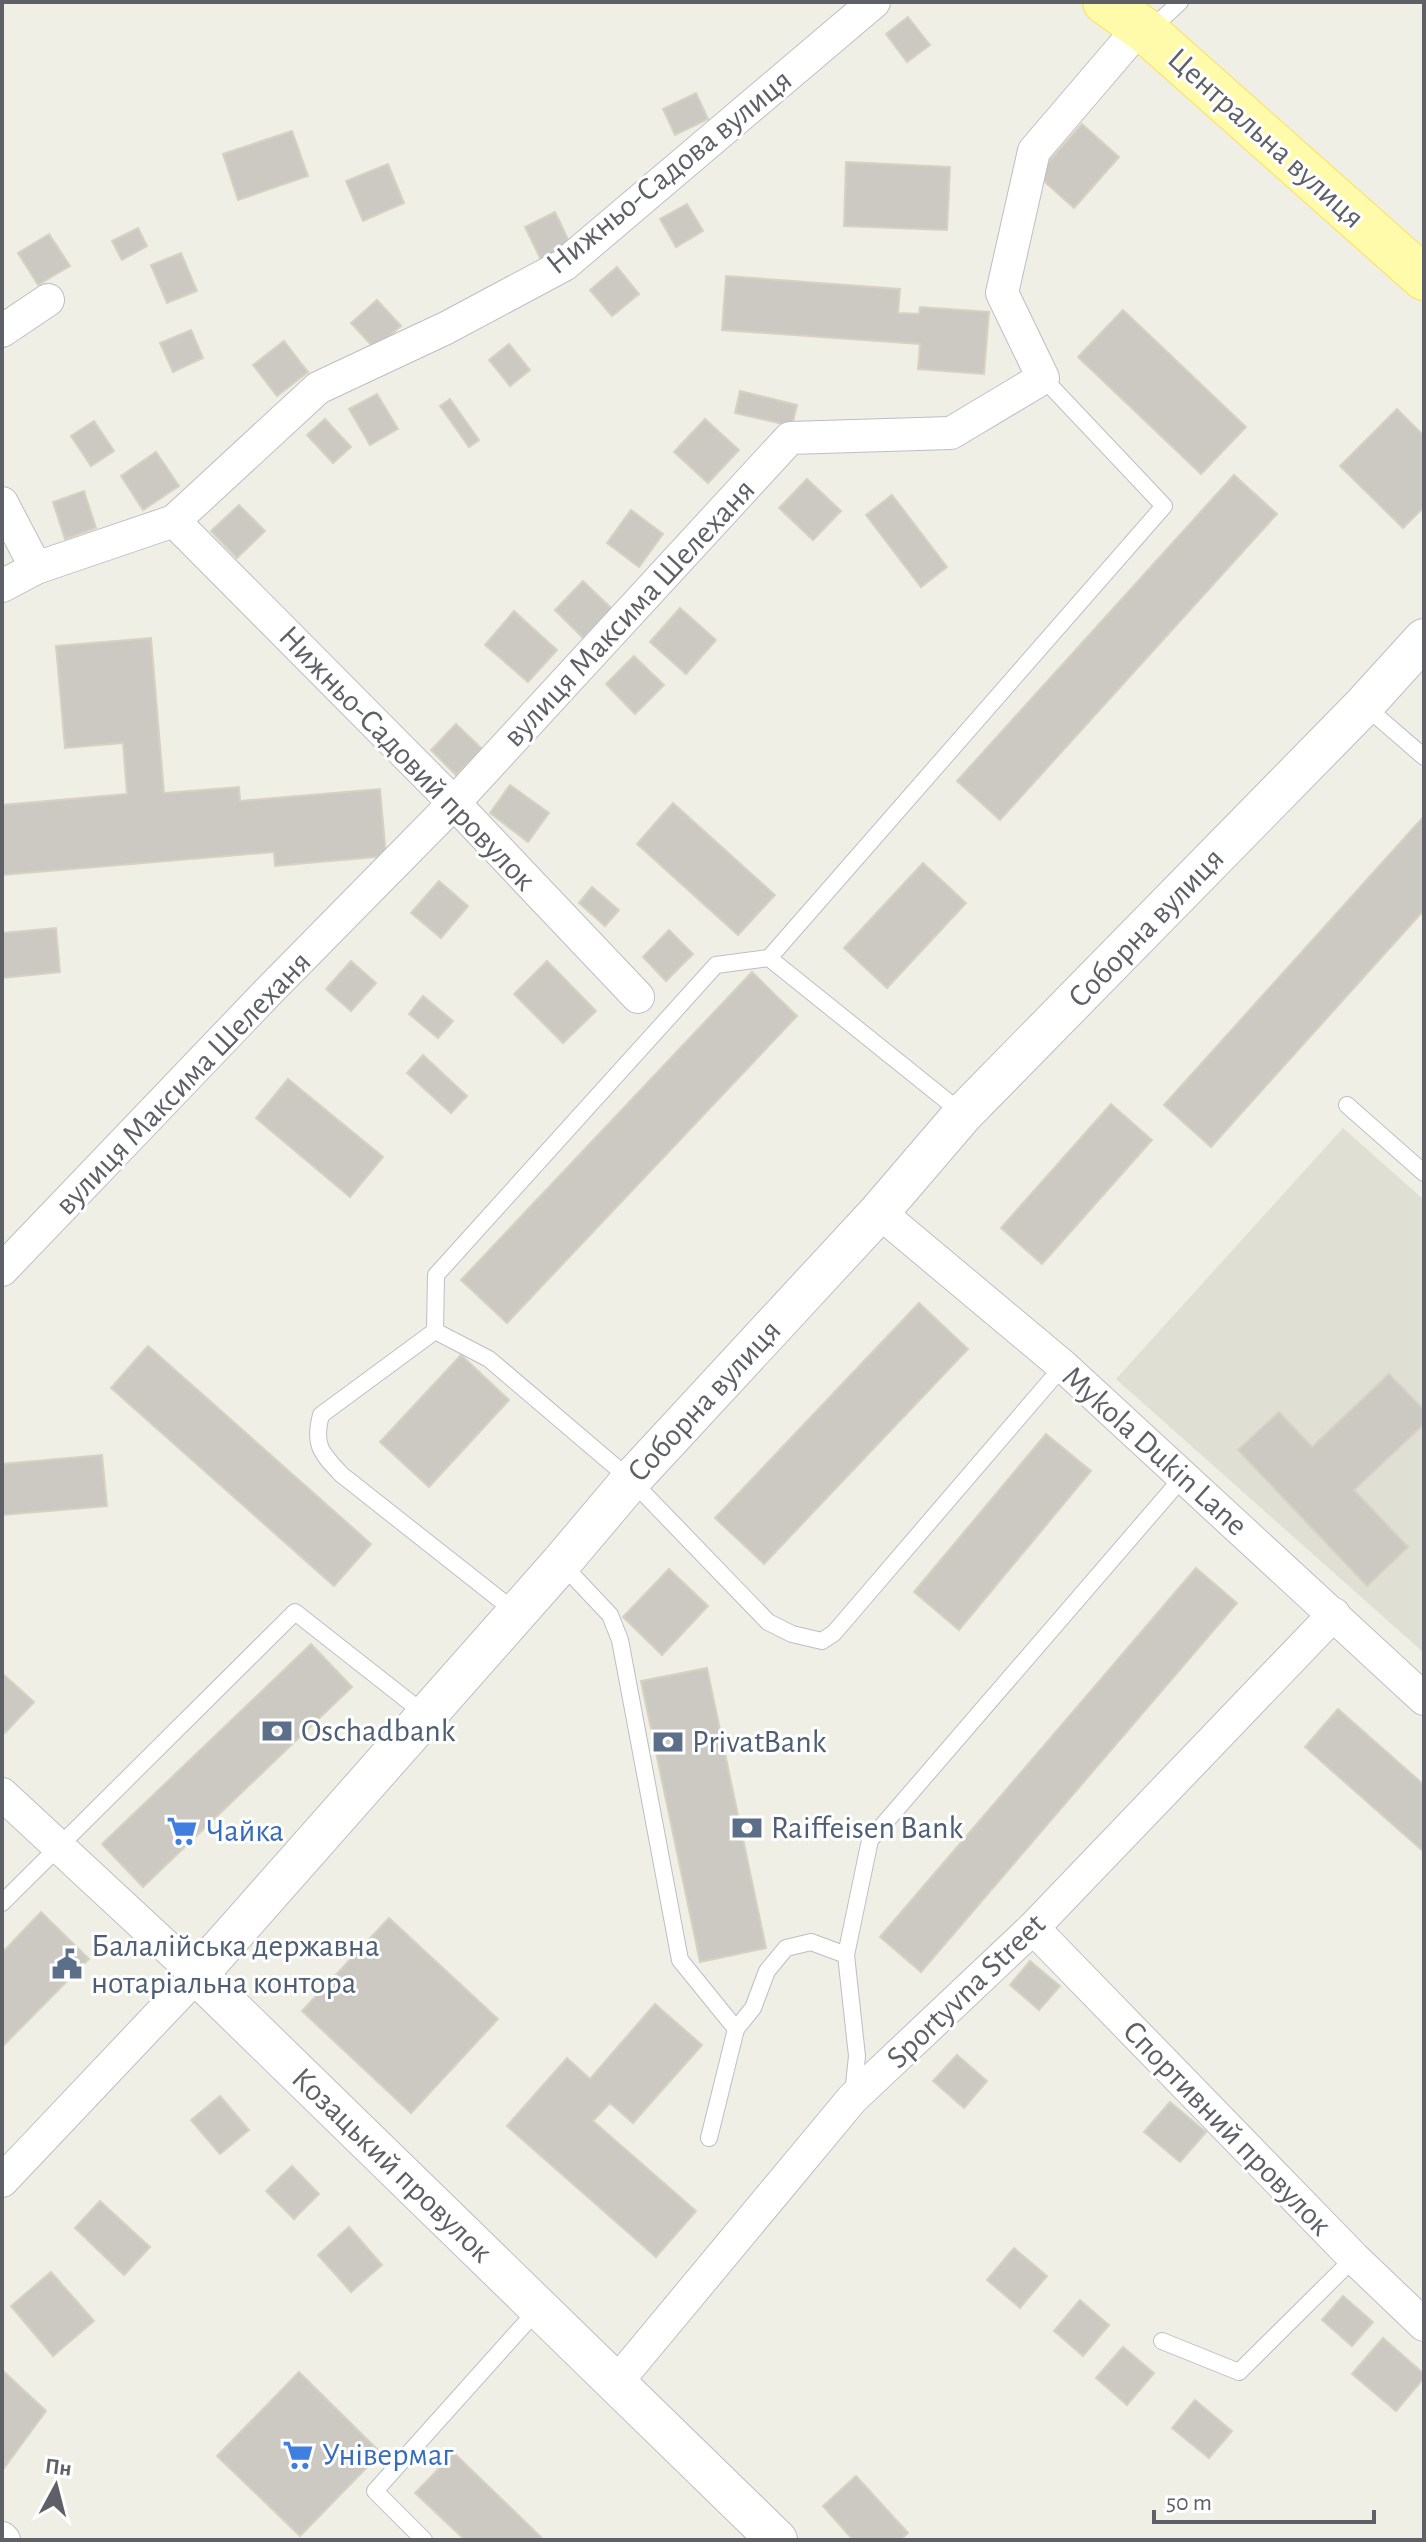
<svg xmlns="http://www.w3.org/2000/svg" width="1426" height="2542" font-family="'Alegreya Sans',sans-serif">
  <rect width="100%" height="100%" fill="#f0efe5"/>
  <path fill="#e0dfd4" d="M1343,1128L1424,1200V1653L1116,1379Z"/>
  <g fill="#cbc9c2" stroke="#d6d2c3" stroke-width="2">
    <path d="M908,17L930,45L907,62L886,34Z"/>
    <path d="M696,93L708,119L675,135L663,109Z"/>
    <path d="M1082,124L1119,157L1074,208L1037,175Z"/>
    <path d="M292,131L308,176L238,200L223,154Z"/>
    <path d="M846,162L950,167L947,230L844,226Z"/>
    <path d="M388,164L404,203L363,221L346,181Z"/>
    <path d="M687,204L703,231L676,247L660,219Z"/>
    <path d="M555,212L573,250L543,264L525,227Z"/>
    <path d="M138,228L147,246L122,260L112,241Z"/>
    <path d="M49,234L70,266L38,285L18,253Z"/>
    <path d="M181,253L197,291L167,303L151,265Z"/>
    <path d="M617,267L639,294L612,316L590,290Z"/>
    <path d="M726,276L900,289L898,313L919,314L920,307L989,312L984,374L918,369L920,344L722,330Z"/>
    <path d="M377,300L401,326L375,349L351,323Z"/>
    <path d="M1123,310L1246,427L1201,474L1078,357Z"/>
    <path d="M191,330L203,358L173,372L160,343Z"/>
    <path d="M284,341L308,372L277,396L253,365Z"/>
    <path d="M509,344L530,370L510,386L489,360Z"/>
    <path d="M740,391L797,405L792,426L735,413Z"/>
    <path d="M377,394L398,429L370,445L349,409Z"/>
    <path d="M450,399L479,440L469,447L440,406Z"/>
    <path d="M1397,409L1424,436V507L1403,528L1340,466Z"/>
    <path d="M325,419L351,447L333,463L307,435Z"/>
    <path d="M705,419L739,450L708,483L674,452Z"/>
    <path d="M94,421L114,451L91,466L71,436Z"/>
    <path d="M156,452L179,486L143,510L121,476Z"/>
    <path d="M1234,475L1277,514L1000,820L957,781Z"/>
    <path d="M807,479L841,511L813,540L779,508Z"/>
    <path d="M84,491L96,528L65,539L53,502Z"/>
    <path d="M892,495L947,567L921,587L866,515Z"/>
    <path d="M239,505L265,531L237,558L211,531Z"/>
    <path d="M631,510L663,534L639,567L607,543Z"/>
    <path d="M583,581L612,609L583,638L555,610Z"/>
    <path d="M680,608L716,640L686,674L650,642Z"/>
    <path d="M514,611L557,650L528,682L485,645Z"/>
    <path d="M151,638L164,793L239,787L240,801L380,789L386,856L275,866L274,852L2,875V805L127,794L123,743L65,748L56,646Z"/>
    <path d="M634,656L664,685L635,714L606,684Z"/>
    <path d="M456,724L482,749L456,775L431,750Z"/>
    <path d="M510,785L549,813L528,842L490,813Z"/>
    <path d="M673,803L775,895L738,935L637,844Z"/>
    <path d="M1424,816V910L1211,1147L1164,1105Z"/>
    <path d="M923,863L966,903L887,988L844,948Z"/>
    <path d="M439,881L468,906L441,938L411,913Z"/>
    <path d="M592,887L619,910L605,926L579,903Z"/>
    <path d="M56,928L60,972L2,978V933Z"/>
    <path d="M669,930L693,954L666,981L643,957Z"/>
    <path d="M351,961L376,983L351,1011L326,989Z"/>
    <path d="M547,961L596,1011L563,1043L514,994Z"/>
    <path d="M752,972L797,1016L507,1323L461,1280Z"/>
    <path d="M423,996L453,1021L438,1038L409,1014Z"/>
    <path d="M423,1055L467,1096L451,1113L407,1073Z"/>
    <path d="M288,1079L383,1157L350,1197L256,1118Z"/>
    <path d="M1111,1104L1152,1140L1042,1264L1001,1228Z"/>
    <path d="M919,1303L968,1349L764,1564L715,1518Z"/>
    <path d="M148,1346L371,1544L334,1586L111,1388Z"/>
    <path d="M461,1355L509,1400L429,1487L380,1442Z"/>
    <path d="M1389,1374L1424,1410V1424L1354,1490L1408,1547L1367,1586L1238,1450L1279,1412L1312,1447Z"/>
    <path d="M1046,1434L1091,1471L959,1630L914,1592Z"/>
    <path d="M102,1455L107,1506L2,1515V1464Z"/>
    <path d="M1196,1568L1237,1603L921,1972L880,1937Z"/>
    <path d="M669,1569L708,1606L662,1655L623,1617Z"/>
    <path d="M311,1644L352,1687L143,1887L102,1844Z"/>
    <path d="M707,1668L766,1948L700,1962L641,1681Z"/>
    <path d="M2,1673L34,1702L5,1733L2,1731Z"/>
    <path d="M1338,1709L1424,1785V1852L1305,1747Z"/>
    <path d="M41,1912L89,1959L2,2047V1953Z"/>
    <path d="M389,1918L498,2019L411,2113L302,2011Z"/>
    <path d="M1030,1961L1060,1986L1039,2010L1010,1985Z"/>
    <path d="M655,2004L702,2045L633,2123L610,2103L593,2121L696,2211L656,2257L507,2126L567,2058L590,2079Z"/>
    <path d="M957,2055L987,2081L964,2108L933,2081Z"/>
    <path d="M220,2096L249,2130L220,2154L191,2120Z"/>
    <path d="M1170,2102L1206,2132L1180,2162L1144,2132Z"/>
    <path d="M292,2166L319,2194L294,2219L266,2191Z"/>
    <path d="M100,2201L150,2247L124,2275L75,2228Z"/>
    <path d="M349,2227L382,2265L351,2292L318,2255Z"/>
    <path d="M1014,2248L1047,2276L1020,2308L987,2280Z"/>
    <path d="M51,2272L94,2321L53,2356L11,2306Z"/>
    <path d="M1343,2296L1373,2322L1352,2346L1322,2320Z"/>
    <path d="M1080,2300L1109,2325L1083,2356L1054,2331Z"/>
    <path d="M1383,2338L1424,2374V2378L1396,2411L1352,2374Z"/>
    <path d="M1123,2347L1154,2373L1127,2405L1096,2378Z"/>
    <path d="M2,2370L46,2411L2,2471Z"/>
    <path d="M299,2372L381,2453L300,2536L217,2456Z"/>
    <path d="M1195,2400L1232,2431L1209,2458L1172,2428Z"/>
    <path d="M454,2453L544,2540H465L415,2493Z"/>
    <path d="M856,2476L908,2533L900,2540H853L823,2506Z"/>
  </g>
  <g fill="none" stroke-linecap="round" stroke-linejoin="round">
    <g stroke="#bdbec5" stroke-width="18">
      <g id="service">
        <path d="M1149,31L1180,2"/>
        <path d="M1365,706L1424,757"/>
        <path d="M1347,1105L1424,1173"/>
        <path d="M962,1113L769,958L1164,506L1043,378"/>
        <path d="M435,1331L489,1359L631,1480L768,1622L792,1634L822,1641L834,1633L1063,1366"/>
        <path d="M562,1564L610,1615L620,1640L680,1960L736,2029L709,2138"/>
        <path d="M517,1613L342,1475C321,1453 313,1445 321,1415L435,1331L436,1275L716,965L769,958"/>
        <path d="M2,1903L295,1612L426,1715"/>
        <path d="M736,2029L753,2008L767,1971L786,1948L811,1942L846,1955"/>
        <path d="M853,2094L857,2056L846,1955L870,1840L1183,1477"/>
        <path d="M1162,2341L1239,2372L1354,2258"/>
        <path d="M424,2540L375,2491L539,2308"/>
      </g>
    </g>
    <g stroke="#bdbec5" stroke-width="34">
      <g id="minor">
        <path d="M2,331L48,300"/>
        <path d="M2,503L36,568"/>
        <path d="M174,521L454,803L638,997"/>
        <path d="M2,586L36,568L174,521L318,388L446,328L564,265L874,2"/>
        <path d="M879,1212L1063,1366L1424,1699"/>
        <path d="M2,1270L267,993L454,803L790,438L951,433L1043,378L1002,293L1034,151L1140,27"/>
        <path d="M2,1794L197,1975L2,2181"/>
        <path d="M1033,1928L1354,2258L1424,2325"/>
        <path d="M616,2383L852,2099L1033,1928L1334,1614"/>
        <path d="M2,2538L4,2540"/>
      </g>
    </g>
    <g stroke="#bdbec5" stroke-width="42">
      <path id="tertiary" d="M777,2540L197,1975L561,1563L631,1480L879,1212L963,1114L1364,705L1424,639"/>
    </g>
    <g stroke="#fbe053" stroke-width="46">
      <path id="primary" d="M1105,2L1147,32L1424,278"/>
    </g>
    <use href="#service" stroke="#fff" stroke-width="16"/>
    <use href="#minor" stroke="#fff" stroke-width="32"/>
    <use href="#tertiary" stroke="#fff" stroke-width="40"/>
    <use href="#primary" stroke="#fffbab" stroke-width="44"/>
  </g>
  <defs>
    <g id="bank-bare" transform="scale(2.4)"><path d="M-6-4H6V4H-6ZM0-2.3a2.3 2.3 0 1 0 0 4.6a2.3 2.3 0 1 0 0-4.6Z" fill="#5c6f8a" stroke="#fff" stroke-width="2.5" paint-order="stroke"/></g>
    <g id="supermarket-bare" transform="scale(2.4)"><path d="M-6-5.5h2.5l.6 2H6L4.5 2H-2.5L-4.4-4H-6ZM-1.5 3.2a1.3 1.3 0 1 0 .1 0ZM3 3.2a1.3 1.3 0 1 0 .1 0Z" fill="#3f7fe0" stroke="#fff" stroke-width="2.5" paint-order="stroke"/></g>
    <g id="civic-bare" transform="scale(2.4)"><path d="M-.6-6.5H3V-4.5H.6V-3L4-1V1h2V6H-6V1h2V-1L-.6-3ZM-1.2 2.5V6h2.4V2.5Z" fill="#5c6f8a" stroke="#fff" stroke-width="2.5" paint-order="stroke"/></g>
  </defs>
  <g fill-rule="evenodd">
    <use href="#bank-bare" x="277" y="1731"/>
    <use href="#bank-bare" x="668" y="1742"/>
    <use href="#bank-bare" x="747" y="1828"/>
    <use href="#supermarket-bare" x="182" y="1831"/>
    <use href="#civic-bare" x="67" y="1964"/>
    <use href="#supermarket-bare" x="298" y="2455"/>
  </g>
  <g text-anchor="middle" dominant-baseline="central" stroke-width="6" stroke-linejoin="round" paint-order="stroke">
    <g font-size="32" fill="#5d6067" stroke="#fff">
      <text transform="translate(1266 138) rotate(42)">Центральна вулиця</text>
      <text transform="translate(669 172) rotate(-39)">Нижньо-Садова вулиця</text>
      <text transform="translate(629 613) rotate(-47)">вулиця Максима Шелеханя</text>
      <text transform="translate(407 758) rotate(46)">Нижньо-Садовий провулок</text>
      <text transform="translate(1146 928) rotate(-46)">Соборна вулиця</text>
      <text transform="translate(183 1083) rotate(-46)">вулиця Максима Шелеханя</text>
      <text transform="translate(704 1401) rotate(-47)">Соборна вулиця</text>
      <text transform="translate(1155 1451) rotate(42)">Mykola Dukin Lane</text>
      <text transform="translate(966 1991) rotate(-44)">Sportyvna Street</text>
      <text transform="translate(1227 2128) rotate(46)">Спортивний провулок</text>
      <text transform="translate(392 2165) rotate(44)">Козацький провулок</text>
    </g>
    <g font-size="32" fill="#4e5e75" stroke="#fff" text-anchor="start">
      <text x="301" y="1731">Oschadbank</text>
      <text x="692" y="1742">PrivatBank</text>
      <text x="771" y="1828">Raiffeisen Bank</text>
      <text x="91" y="1946">Балалійська державна<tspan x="91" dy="37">нотаріальна контора</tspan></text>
    </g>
    <g font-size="32" fill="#366cbe" stroke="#fff" text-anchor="start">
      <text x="206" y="1831">Чайка</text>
      <text x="322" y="2455">Універмаг</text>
    </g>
  </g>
  <rect width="1426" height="2542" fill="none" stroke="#5d6067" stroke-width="8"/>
  <g transform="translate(56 2486) rotate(7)" stroke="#ffffff" stroke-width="6" paint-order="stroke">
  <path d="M0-6L14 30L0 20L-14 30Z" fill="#5d6067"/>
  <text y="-12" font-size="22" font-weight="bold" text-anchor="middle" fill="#5d6067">Пн</text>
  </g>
  <path d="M1154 2510v12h220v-12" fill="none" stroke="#5d6067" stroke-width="4"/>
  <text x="1166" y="2510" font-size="24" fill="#5d6067" stroke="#ffffff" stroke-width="6" paint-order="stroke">50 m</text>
</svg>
